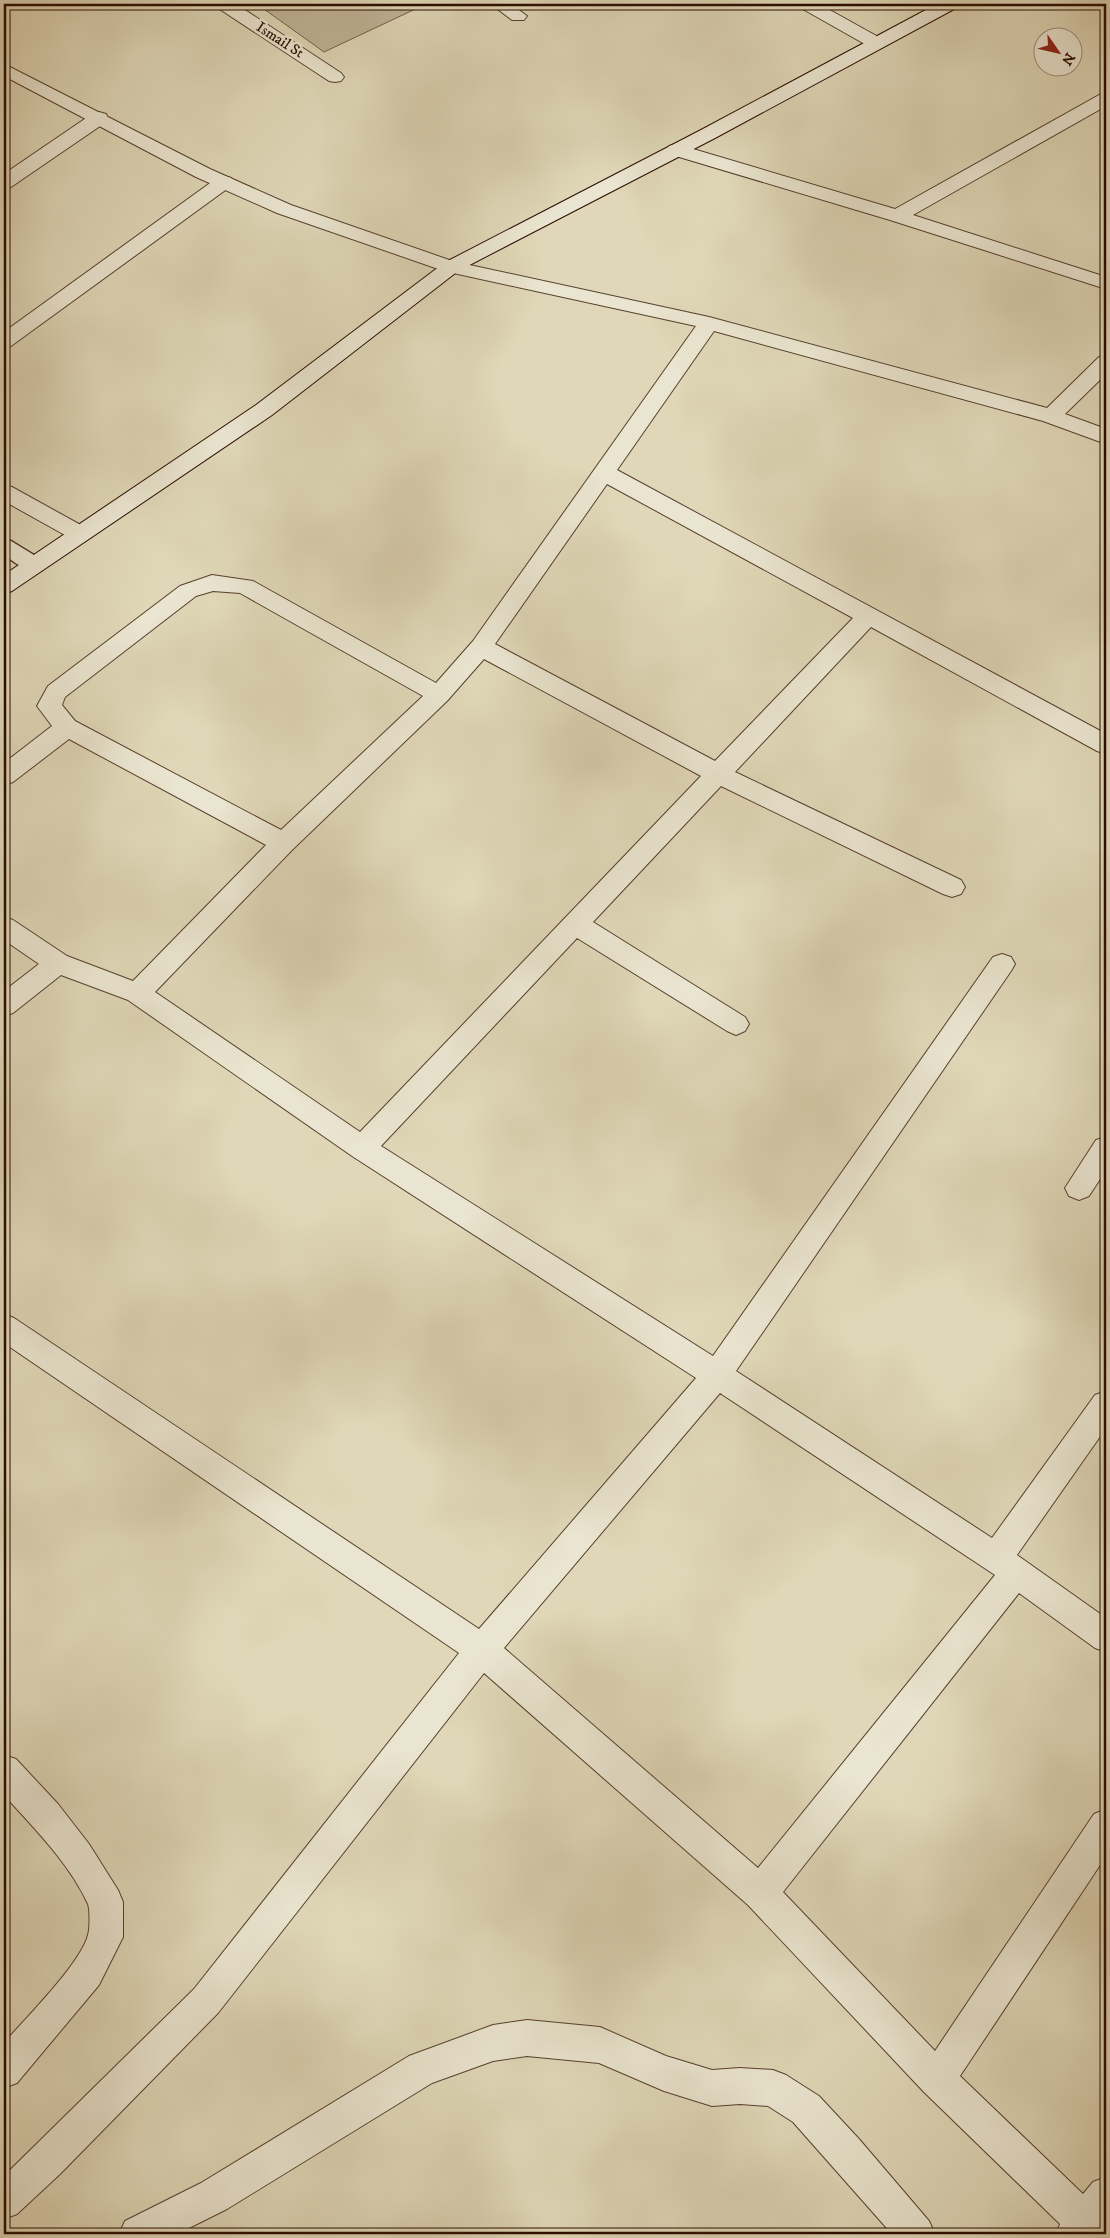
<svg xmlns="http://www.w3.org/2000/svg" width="1110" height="2238" font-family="'IM FELL DW Pica',serif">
  <rect width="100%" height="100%" fill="#dfd7b7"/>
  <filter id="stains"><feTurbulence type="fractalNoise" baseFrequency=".004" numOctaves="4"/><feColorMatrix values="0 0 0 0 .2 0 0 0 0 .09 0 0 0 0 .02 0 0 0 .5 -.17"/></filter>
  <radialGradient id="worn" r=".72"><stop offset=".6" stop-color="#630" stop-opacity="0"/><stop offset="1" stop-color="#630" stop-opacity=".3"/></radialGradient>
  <path fill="#c0b498" stroke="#75604c" d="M257,4H426L324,52Z"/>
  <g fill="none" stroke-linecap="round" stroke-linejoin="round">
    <g stroke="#573f2e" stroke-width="3">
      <path id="service" d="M4,539L11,541L42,560L45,565L42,570C28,574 16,563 4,555Z"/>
    </g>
    <g stroke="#573f2e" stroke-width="2">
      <g id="minor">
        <path d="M215,4H236L341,73L344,77L341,81L335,82L329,81L218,8Z"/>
        <path d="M491,4H511L527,16L524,20H512Z"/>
        <path d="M798,4H819L882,39L885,43L882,47L876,48L870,47L801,8Z"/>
        <path d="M1106,94V106L913,215L1106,277V289L890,220L669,154L667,150L669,146L676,144L683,146L895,209L1099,95Z"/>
        <path d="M99,112L106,114L108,118L106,122L11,187L4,189V174L92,114Z"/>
        <path d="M224,176L231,178L234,182L231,186L11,346L4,348V332L217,178Z"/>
        <path d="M451,261L709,317L1047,408L1099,357L1106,356V374L1065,414L1106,429V444L1043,421L714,331L617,470L1106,734V754L1097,751L871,627L735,772L961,880L965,887L961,894L952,897L943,894L721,786L593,922L745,1017L749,1024L745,1031L736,1035L727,1031L577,938L381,1146L713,1356L993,957L1002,954L1011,957L1015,964L1011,971L736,1371L992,1538L1095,1395L1106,1391V1428L1017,1555L1106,1618V1652L1095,1648L1019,1593L783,1892L935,2051L1094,1814L1106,1809V1856L960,2076L1083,2194L1093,2182L1106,2177V2224L1099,2234H1056L1060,2224L924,2092L748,1905L484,1673L218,2013L60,2174L17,2214L4,2219V2176L194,1989L459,1653L4,1343V1314L14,1318L479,1629L696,1378L352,1156L128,1000L61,975L13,1013L4,1016V991L39,964L4,940V917L13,920L67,956L133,981L266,845L69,739L13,782L4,785V763L52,726L37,706L48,686L180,586L212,575L253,581L436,683L473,641L696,326L444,271L441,267L444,263ZM607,484L853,618L715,761L495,644ZM213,591L240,593L423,696L281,830L75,721L62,705L65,697L196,596ZM484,659L701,776L360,1132L155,992L292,850L447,701ZM720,1393L995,1575L758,1868L504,1648Z"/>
        <path d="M4,485L12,487L88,529L91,534L88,539L80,541L72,539L4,501Z"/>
        <path d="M1106,1137V1170L1089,1196L1079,1200L1069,1196L1065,1188L1096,1140Z"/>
        <path d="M4,1755L16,1759L58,1804L89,1844L118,1890L123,1902V1937L99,1985L17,2083L4,2088V2043C25,2019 81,1963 88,1935C90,1928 90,1910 88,1904C69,1863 34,1828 4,1795Z"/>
        <path d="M527,2020L600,2027L666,2056L712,2070L740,2068L773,2070L786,2075L819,2096L859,2139L929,2221L935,2234H892L793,2122L768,2106L740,2104L712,2106L664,2091L599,2063L527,2056L493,2061L432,2083L227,2209L177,2234H119L125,2221L201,2183L409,2056L493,2025Z"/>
      </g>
    </g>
    <g stroke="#573f2e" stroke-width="2">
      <path id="tertiary" d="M4,64L210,169L291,205L458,263L461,267L458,271L451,273L444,271L277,213L196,177L4,76Z"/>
    </g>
    <g stroke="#2a0c00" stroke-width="2">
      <path id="secondary" d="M937,4H959L956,8L715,138L458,271L272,415L12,591L4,594V575L256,405L444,263L701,130Z"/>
    </g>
    <use href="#service" fill="#eae5d0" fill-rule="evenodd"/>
    <use href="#minor" fill="#eae5d0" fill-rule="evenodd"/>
    <use href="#tertiary" fill="#eae5d0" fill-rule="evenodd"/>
    <use href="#secondary" fill="#eae5d0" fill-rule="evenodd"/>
  </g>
  <g text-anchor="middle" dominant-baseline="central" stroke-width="5" stroke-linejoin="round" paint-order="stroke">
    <g font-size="15" fill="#2a0c00" stroke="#eae5d0">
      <text transform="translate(280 40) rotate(33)">Ismail St</text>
    </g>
  </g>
  <rect width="1110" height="2238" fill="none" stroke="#dfd7b7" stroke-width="20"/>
  <rect x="5" y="5" width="1100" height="2228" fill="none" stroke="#2a0c00" stroke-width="2.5"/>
  <rect x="10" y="10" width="1090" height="2218" fill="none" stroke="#2a0c00"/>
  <g transform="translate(1058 52) rotate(124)"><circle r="24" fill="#eae5d0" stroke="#9d8e7d"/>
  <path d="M0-4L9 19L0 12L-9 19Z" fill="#8f2418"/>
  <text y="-8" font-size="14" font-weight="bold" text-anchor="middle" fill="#2a0c00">N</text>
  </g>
  <rect width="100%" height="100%" filter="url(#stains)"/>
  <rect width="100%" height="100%" fill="url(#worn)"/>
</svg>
